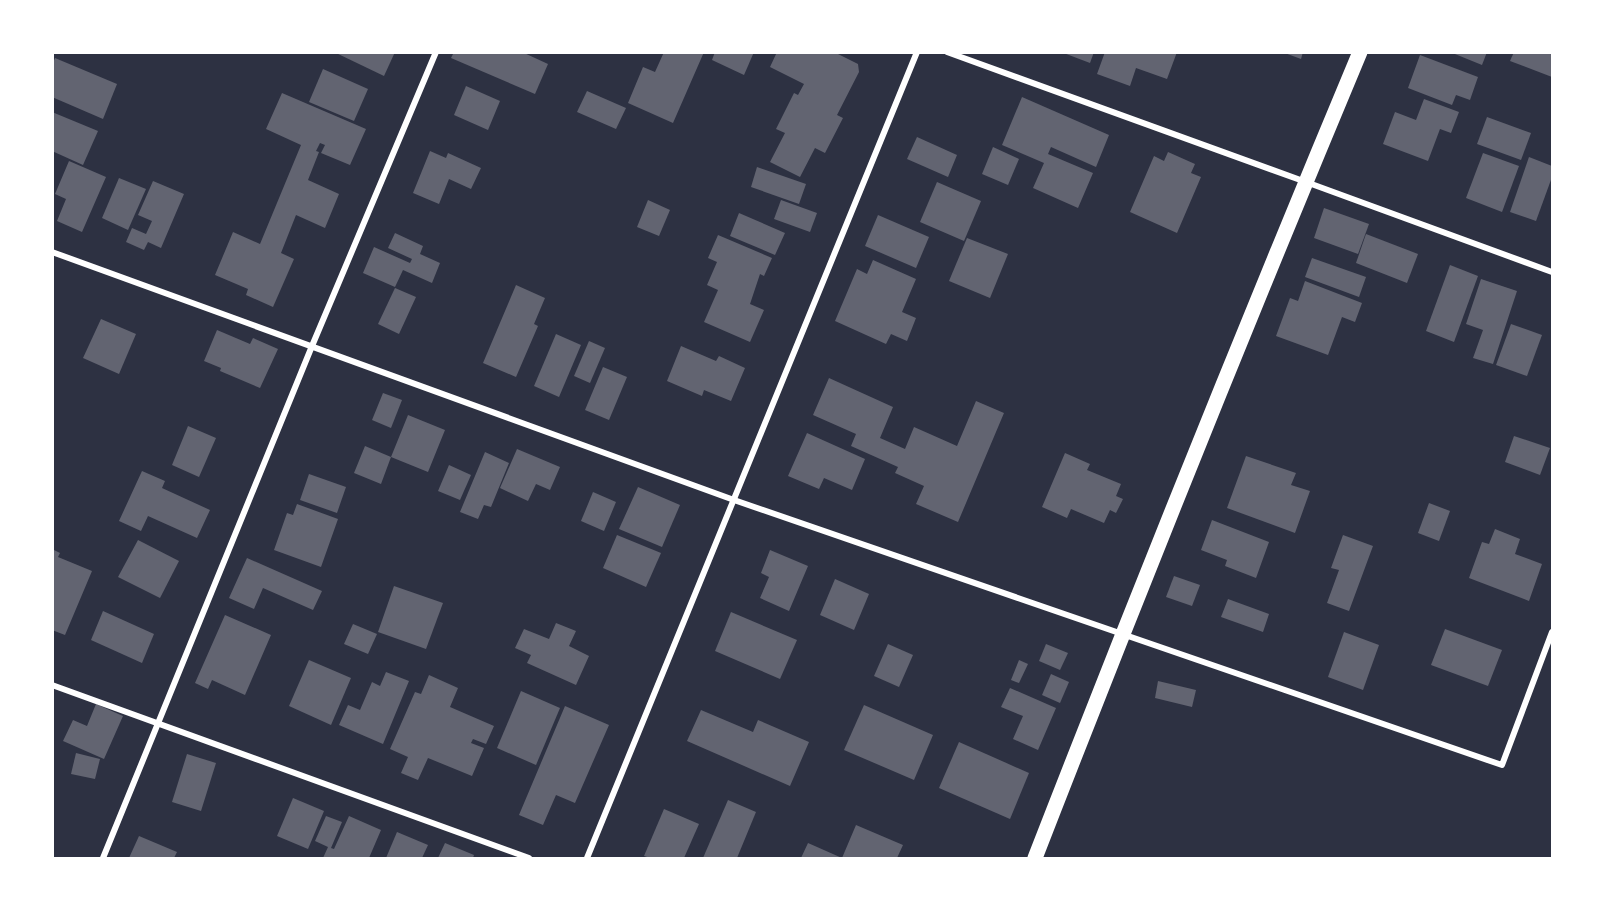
<svg xmlns="http://www.w3.org/2000/svg" width="1605" height="911" font-family="'Nunito Sans',sans-serif">
  <rect width="100%" height="100%" fill="#2d3142"/>
  <g fill="#626471">
    <path d="M334,52H395L384,76Z"/>
    <path d="M454,52H522L548,64L535,94L451,58Z"/>
    <path d="M664,52H704L673,123L628,103L643,67L655,72Z"/>
    <path d="M715,52H754L744,75L712,60Z"/>
    <path d="M777,52H834L858,64L859,72L837,115L843,118L825,153L815,148L800,177L770,162L785,133L776,129L794,93L798,95L804,84L770,67Z"/>
    <path d="M1061,52H1094L1090,63Z"/>
    <path d="M1105,52H1177L1167,79L1136,68L1130,86L1097,74Z"/>
    <path d="M1282,52H1303L1301,59Z"/>
    <path d="M1450,52H1487L1482,65Z"/>
    <path d="M1514,52H1552V77L1510,61Z"/>
    <path d="M1420,55L1478,77L1470,100L1456,95L1452,105L1408,88Z"/>
    <path d="M55,58L117,84L103,119L52,97V65Z"/>
    <path d="M323,69L368,89L354,121L309,102Z"/>
    <path d="M466,86L500,101L488,130L454,115Z"/>
    <path d="M587,91L626,108L616,129L577,112Z"/>
    <path d="M282,93L366,129L350,165L321,153L325,145L320,143L316,151L319,152L308,180L339,194L325,228L296,215L281,253L294,259L273,307L246,295L248,289L215,275L233,232L260,244L301,145L266,129Z"/>
    <path d="M1022,97L1109,135L1096,167L1051,147L1048,154L1093,173L1078,208L1033,188L1044,163L1002,145Z"/>
    <path d="M1424,99L1459,112L1451,133L1440,129L1428,161L1383,144L1395,112L1416,120Z"/>
    <path d="M52,112L98,131L83,165L52,151Z"/>
    <path d="M1487,117L1531,133L1521,160L1477,144Z"/>
    <path d="M917,137L957,155L948,177L907,159Z"/>
    <path d="M993,147L1019,159L1008,185L982,174Z"/>
    <path d="M430,151L446,158L448,153L481,168L471,189L449,179L439,204L413,193Z"/>
    <path d="M1168,152L1195,164L1191,173L1201,177L1177,233L1130,212L1154,156L1164,161Z"/>
    <path d="M1483,153L1519,166L1502,212L1466,198Z"/>
    <path d="M1529,157L1552,166V177L1536,221L1510,212Z"/>
    <path d="M69,161L106,177L82,232L57,221L66,199L55,194Z"/>
    <path d="M757,167L806,184L799,204L751,187Z"/>
    <path d="M119,178L146,189L128,230L102,218Z"/>
    <path d="M153,181L184,194L161,248L148,242L144,250L126,242L132,228L146,234L152,221L138,215Z"/>
    <path d="M937,182L981,201L964,241L920,222Z"/>
    <path d="M648,200L670,210L659,236L637,227Z"/>
    <path d="M781,200L817,213L810,232L774,219Z"/>
    <path d="M1324,208L1369,224L1358,254L1314,238Z"/>
    <path d="M739,213L785,233L775,255L730,236Z"/>
    <path d="M878,215L929,237L916,268L865,246Z"/>
    <path d="M395,233L423,246L420,254L440,263L432,283L403,270L395,287L363,273L374,247L410,263L412,259L388,248Z"/>
    <path d="M1366,234L1418,254L1407,283L1356,263Z"/>
    <path d="M718,235L772,258L764,276L760,274L750,304L764,310L750,342L704,322L718,290L707,285L717,262L708,258Z"/>
    <path d="M967,238L1008,254L990,298L949,281Z"/>
    <path d="M1312,258L1366,277L1359,297L1305,277Z"/>
    <path d="M873,260L916,279L902,312L916,318L907,341L891,334L886,344L835,321L857,269L867,274Z"/>
    <path d="M1450,265L1478,276L1454,342L1426,331Z"/>
    <path d="M1481,279L1517,291L1493,364L1473,358L1483,330L1466,324Z"/>
    <path d="M1305,281L1362,303L1355,322L1342,317L1328,355L1276,336L1290,298L1298,301Z"/>
    <path d="M516,285L545,298L534,324L538,326L516,377L483,363Z"/>
    <path d="M395,288L416,297L399,334L378,324Z"/>
    <path d="M101,319L136,334L119,374L83,358Z"/>
    <path d="M1511,324L1542,335L1527,376L1496,365Z"/>
    <path d="M217,330L250,344L253,338L278,349L260,388L220,371L221,368L204,361Z"/>
    <path d="M556,334L581,345L559,397L534,386Z"/>
    <path d="M589,341L605,348L590,383L574,376Z"/>
    <path d="M681,346L716,361L719,356L745,368L731,401L704,390L702,396L667,381Z"/>
    <path d="M603,367L627,377L609,420L585,410Z"/>
    <path d="M829,378L893,407L880,438L905,449L914,427L957,446L976,401L1004,413L958,522L916,504L924,486L895,473L898,467L851,446L856,434L813,415Z"/>
    <path d="M383,393L402,400L391,428L372,420Z"/>
    <path d="M408,415L445,430L428,472L391,457L381,484L354,473L365,446L391,457Z"/>
    <path d="M188,426L216,438L199,477L172,465Z"/>
    <path d="M807,433L865,459L852,490L824,478L819,489L788,476Z"/>
    <path d="M1514,436L1550,448L1540,475L1505,462Z"/>
    <path d="M517,449L560,467L550,490L536,484L528,501L500,488Z"/>
    <path d="M485,452L509,463L491,507L484,505L478,519L460,512Z"/>
    <path d="M1065,453L1090,464L1087,470L1121,484L1116,496L1123,499L1116,513L1110,510L1104,523L1071,509L1067,518L1042,507Z"/>
    <path d="M1246,456L1296,473L1291,485L1310,491L1295,533L1227,508Z"/>
    <path d="M449,465L471,475L460,500L438,491Z"/>
    <path d="M142,471L165,481L162,488L210,510L197,538L148,516L141,531L119,521Z"/>
    <path d="M309,474L346,487L337,513L300,500Z"/>
    <path d="M638,487L680,505L662,547L619,529Z"/>
    <path d="M593,492L616,502L604,531L581,521Z"/>
    <path d="M1429,503L1450,511L1439,541L1418,533Z"/>
    <path d="M297,504L338,519L321,567L274,550L287,513L293,515Z"/>
    <path d="M1212,520L1269,542L1256,578L1225,566L1227,560L1201,550Z"/>
    <path d="M1495,529L1520,539L1515,554L1542,564L1529,601L1469,578L1482,542L1489,544Z"/>
    <path d="M617,535L661,553L646,587L603,568Z"/>
    <path d="M1343,535L1373,546L1349,611L1327,603L1339,570L1331,568Z"/>
    <path d="M138,540L179,561L160,598L118,577Z"/>
    <path d="M52,549L60,553L58,557L92,571L65,635L52,630Z"/>
    <path d="M770,550L808,566L789,611L760,598L769,577L761,573Z"/>
    <path d="M247,558L322,591L313,610L263,588L254,609L229,598Z"/>
    <path d="M1174,576L1200,585L1192,606L1166,597Z"/>
    <path d="M835,579L869,594L854,630L820,615Z"/>
    <path d="M394,586L443,603L426,649L378,632Z"/>
    <path d="M1228,599L1269,614L1263,632L1221,617Z"/>
    <path d="M103,611L154,634L142,663L91,640Z"/>
    <path d="M731,612L797,640L780,679L715,651Z"/>
    <path d="M225,615L271,635L245,695L212,680L208,689L195,683Z"/>
    <path d="M556,623L576,631L569,646L589,656L576,685L527,663L531,655L515,648L524,629L549,639Z"/>
    <path d="M353,624L377,634L368,654L344,644Z"/>
    <path d="M1445,629L1502,650L1488,686L1431,665Z"/>
    <path d="M1344,632L1379,645L1363,690L1328,677Z"/>
    <path d="M888,644L913,655L899,687L874,676Z"/>
    <path d="M1046,644L1068,653L1060,670L1039,661Z"/>
    <path d="M309,660L351,678L331,725L289,706Z"/>
    <path d="M1019,660L1028,664L1019,683L1011,680Z"/>
    <path d="M386,672L409,681L383,744L339,725L348,705L360,710L372,682L380,686Z"/>
    <path d="M1051,674L1069,682L1060,703L1042,695Z"/>
    <path d="M429,675L458,688L450,707L494,726L486,744L473,739L471,743L484,748L472,776L428,758L418,780L401,773L408,757L390,749L415,692L421,694Z"/>
    <path d="M1158,681L1196,690L1192,707L1155,698Z"/>
    <path d="M1010,688L1056,708L1038,750L1013,739L1023,716L1001,707Z"/>
    <path d="M521,691L560,708L536,765L497,748Z"/>
    <path d="M96,704L123,716L104,759L63,741L73,720L87,726Z"/>
    <path d="M864,705L933,735L914,780L844,750Z"/>
    <path d="M565,706L609,725L575,803L556,795L543,825L519,815Z"/>
    <path d="M701,710L753,732L758,720L809,742L790,786L687,741Z"/>
    <path d="M959,742L1029,773L1010,819L939,788Z"/>
    <path d="M76,753L100,759L95,779L71,774Z"/>
    <path d="M187,754L216,763L201,811L172,802Z"/>
    <path d="M293,798L324,811L308,849L277,836Z"/>
    <path d="M728,800L756,812L737,858H703Z"/>
    <path d="M664,809L699,824L684,858H650L644,856Z"/>
    <path d="M326,816L342,822L331,848L334,849L349,816L381,830L369,858H323L328,847L315,841Z"/>
    <path d="M856,825L903,845L897,858H801L808,843L842,858Z"/>
    <path d="M397,832L428,845L422,858H386Z"/>
    <path d="M139,836L177,852L174,858H129Z"/>
    <path d="M445,843L474,855L473,858H438Z"/>
  </g>
  <g fill="none" stroke-linecap="round" stroke-linejoin="round">
    <g stroke="#fff" stroke-width="6">
      <path d="M947,52L1306,182L1552,272"/>
      <path d="M52,252L734,500L1502,765L1552,632"/>
      <path d="M52,685L529,858"/>
      <path d="M103,858L312,346L436,52"/>
      <path d="M587,858L917,52"/>
    </g>
    <path stroke="#fff" stroke-width="15" d="M1035,858C1140,588 1248,320 1360,52"/>
  </g>
  <rect width="1605" height="911" fill="none" stroke="#ffffff" stroke-width="108"/>
</svg>
